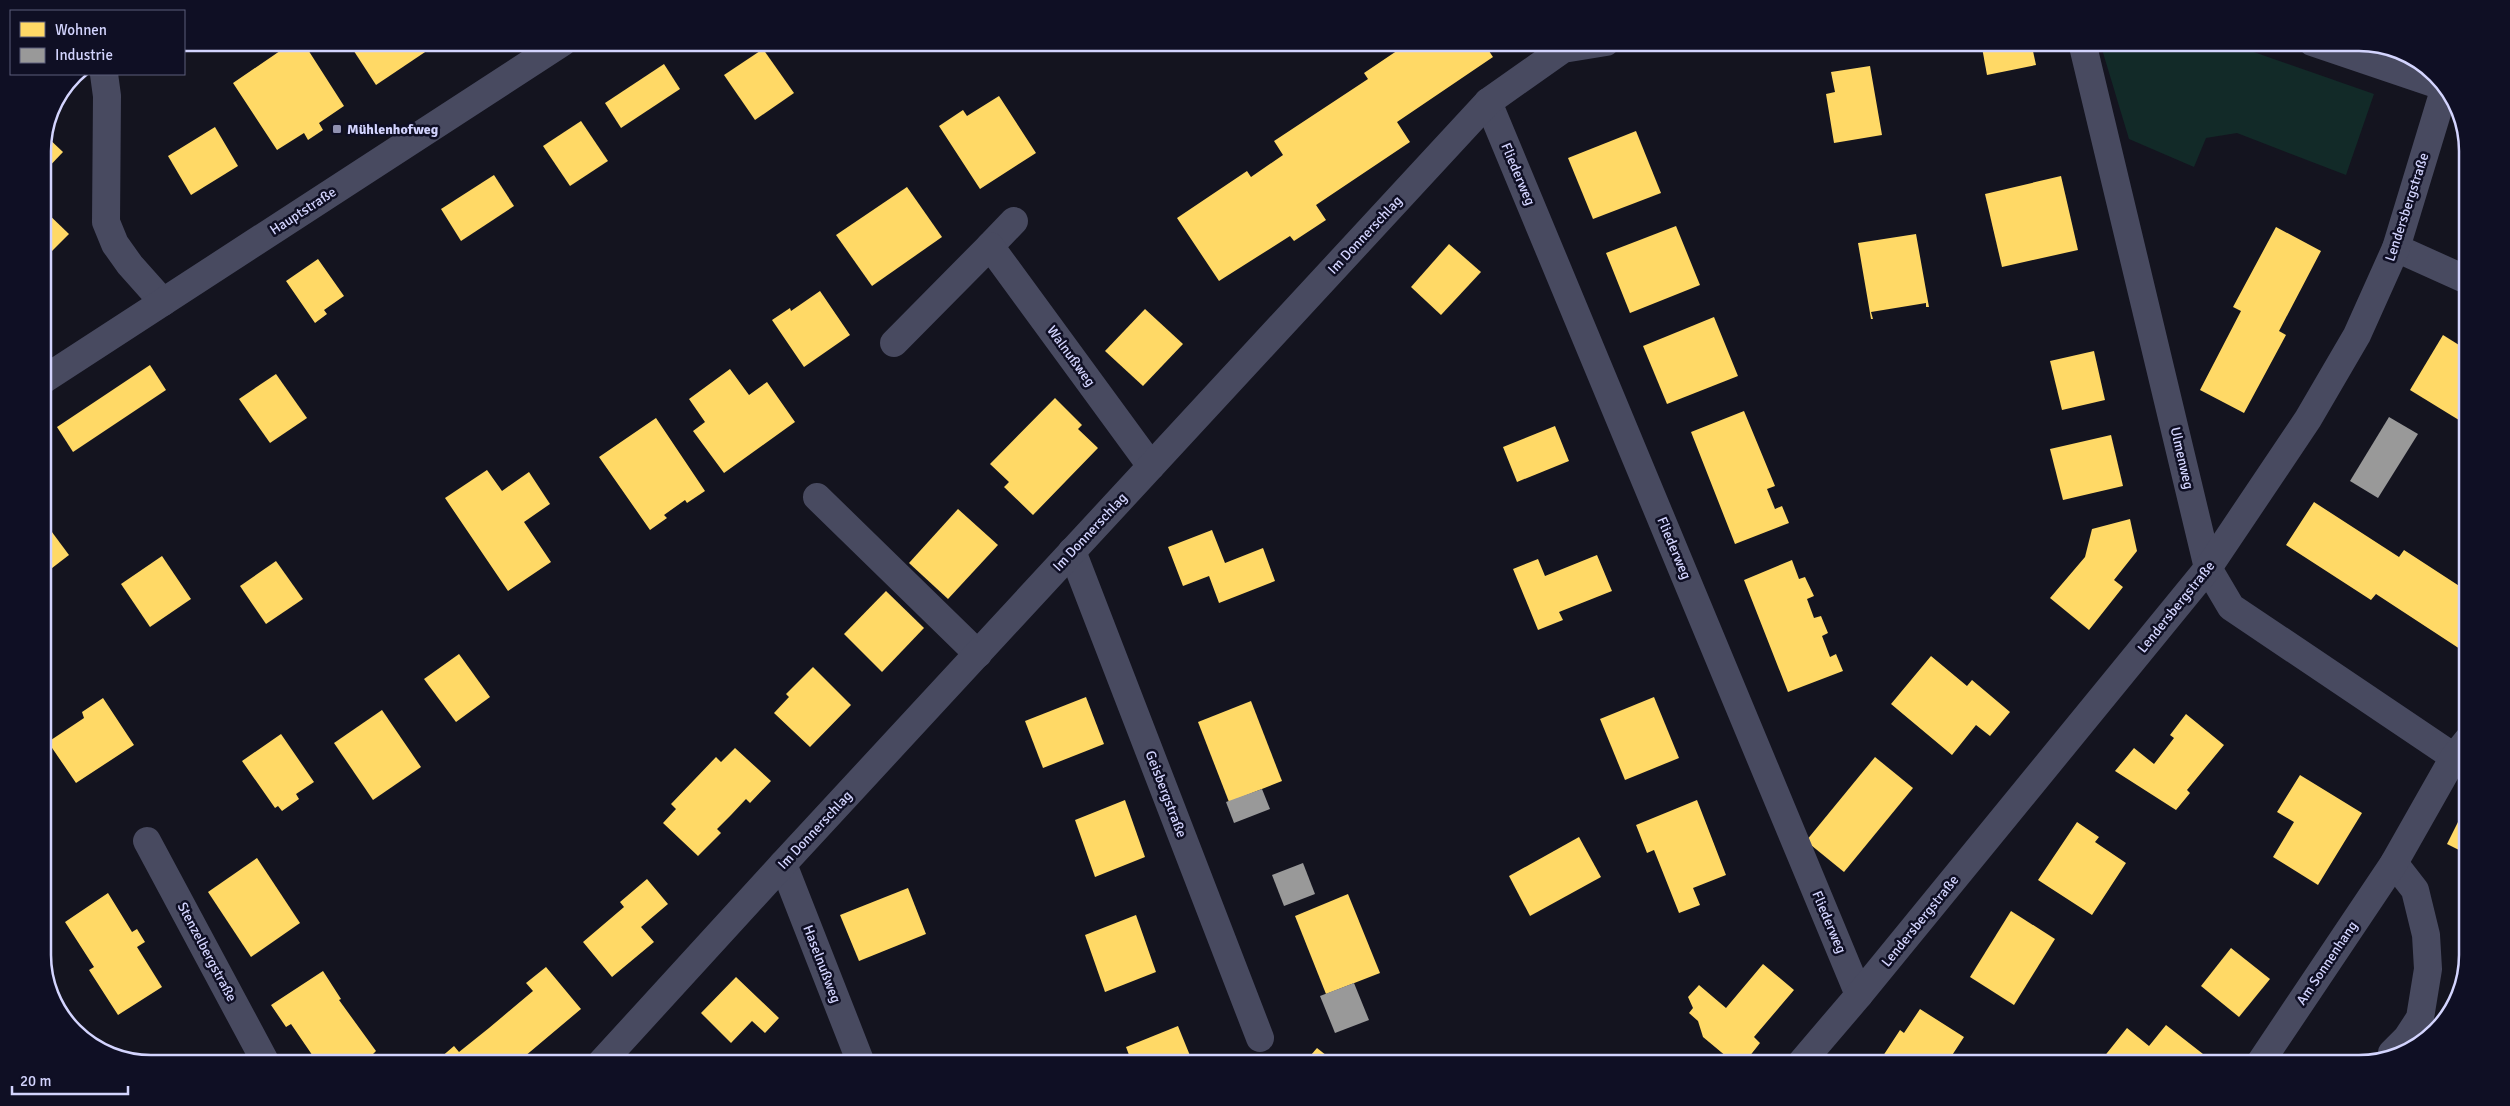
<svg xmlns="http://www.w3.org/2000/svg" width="2510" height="1106" font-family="Signika,sans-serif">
  <rect width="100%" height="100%" fill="#14141f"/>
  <path fill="#122a28" d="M2103,42L2228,43L2374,94L2346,175L2237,133L2206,138L2194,167L2129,139L2101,46Z"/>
  <g fill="#ffd966">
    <path d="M293,42H303L344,106L319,123L323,130L308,140L304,133L277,150L233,83Z"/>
    <path d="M348,42H440L376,85Z"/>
    <path d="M1410,42H1483L1493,57L1397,122L1410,142L1316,205L1326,220L1294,241L1290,236L1219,281L1177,218L1247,171L1251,177L1283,155L1274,141L1368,79L1364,73Z"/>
    <path d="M1981,42H2031L2036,65L1987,75Z"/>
    <path d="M763,49L794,93L755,120L724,75Z"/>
    <path d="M664,64L680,89L621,128L605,103Z"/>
    <path d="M1870,66L1882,135L1834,143L1826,94L1835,92L1831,72Z"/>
    <path d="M999,96L1036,153L980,189L939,126L963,110L967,116Z"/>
    <path d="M581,121L608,161L570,186L543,146Z"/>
    <path d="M215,127L238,166L191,195L168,156Z"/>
    <path d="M1636,131L1661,193L1593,219L1568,158Z"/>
    <path d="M45,135L63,152L43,173V145Z"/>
    <path d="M494,175L514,206L461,241L441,209Z"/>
    <path d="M2061,176L2078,250L2002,267L1985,194Z"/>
    <path d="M907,187L942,237L872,286L836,235Z"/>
    <path d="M43,209L69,234L43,260Z"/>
    <path d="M1676,226L1700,285L1630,313L1606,253Z"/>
    <path d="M2276,227L2321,251L2279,331L2286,335L2244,413L2200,390L2241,311L2233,307Z"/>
    <path d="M1916,234L1929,307H1926V303L1871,312L1873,319H1871L1858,243Z"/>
    <path d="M1449,244L1481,272L1441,315L1411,287Z"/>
    <path d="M318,259L344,296L324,310L327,314L315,323L286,281Z"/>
    <path d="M820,291L850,335L804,367L772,320L790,308L791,311Z"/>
    <path d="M1145,309L1183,344L1143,386L1105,351Z"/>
    <path d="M1714,317L1738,376L1667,404L1643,346Z"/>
    <path d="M2443,335L2467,350V425L2410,390Z"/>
    <path d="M2094,351L2105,400L2062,410L2050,361Z"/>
    <path d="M150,365L166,390L73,452L57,427Z"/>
    <path d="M730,369L749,395L767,382L795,422L724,473L693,431L705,422L689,399Z"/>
    <path d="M276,374L307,418L270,443L239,399Z"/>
    <path d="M1055,398L1082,425L1078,429L1098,448L1033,515L1004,487L1009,482L990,464Z"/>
    <path d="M1744,411L1775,486L1767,489L1775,509L1782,506L1789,523L1735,544L1691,432Z"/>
    <path d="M656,418L705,491L687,503L685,500L664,515L667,518L650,530L599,457Z"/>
    <path d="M1555,426L1569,461L1517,482L1503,447Z"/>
    <path d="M2111,435L2123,486L2063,500L2050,449Z"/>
    <path d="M487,470L502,491L529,472L550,504L524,522L551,562L508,591L445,498Z"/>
    <path d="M2314,502L2399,557L2404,550L2467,591V638L2460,649L2376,594L2371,600L2286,545Z"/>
    <path d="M958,509L998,545L948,599L909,563Z"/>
    <path d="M2130,519L2137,551L2114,580L2123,587L2089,630L2050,598L2085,557L2092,529Z"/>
    <path d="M43,520L69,555L43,575Z"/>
    <path d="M1212,530L1225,563L1263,548L1275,581L1219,603L1209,576L1183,586L1168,547Z"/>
    <path d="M1597,555L1612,591L1559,612L1563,620L1538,630L1513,569L1538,559L1545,576Z"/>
    <path d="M162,556L191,599L150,627L121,584Z"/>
    <path d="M1792,560L1799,579L1805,577L1814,596L1807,599L1814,618L1821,616L1828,633L1822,636L1830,657L1836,654L1843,671L1788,692L1744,580Z"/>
    <path d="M276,561L303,599L266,624L240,586Z"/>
    <path d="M886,591L924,628L882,672L844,634Z"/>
    <path d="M459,654L490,697L456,722L424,679Z"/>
    <path d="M1931,656L1967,686L1972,680L2010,712L1990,736L1976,725L1952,755L1891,704Z"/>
    <path d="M813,667L851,705L810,747L774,713L789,697L786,694Z"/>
    <path d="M1086,697L1104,744L1043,768L1025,721Z"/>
    <path d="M1654,697L1679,758L1625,780L1600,719Z"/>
    <path d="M103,698L134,745L76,783L48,742L84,718L82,712Z"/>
    <path d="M1251,701L1282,781L1229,802L1198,722Z"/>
    <path d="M382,710L421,767L373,800L334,743Z"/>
    <path d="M2186,714L2224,745L2187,790L2190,793L2176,810L2115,771L2134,748L2154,764L2174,738L2170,735Z"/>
    <path d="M281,734L314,782L296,794L299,799L282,811L278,806L275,808L242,761Z"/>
    <path d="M735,748L771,781L750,803L746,799L731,815L717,829L721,833L698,856L663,823L676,809L671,804L694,780L716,757L721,762Z"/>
    <path d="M1875,757L1913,788L1844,872L1806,841Z"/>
    <path d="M2300,775L2362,813L2318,885L2273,857L2294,822L2277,812Z"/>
    <path d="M1125,800L1145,857L1095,877L1075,820Z"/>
    <path d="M1697,800L1726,875L1693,888L1700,905L1679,913L1654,850L1647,853L1636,825Z"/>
    <path d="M2467,804V854L2447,844Z"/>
    <path d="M2077,822L2099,837L2095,842L2126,863L2092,915L2038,880Z"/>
    <path d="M1579,837L1601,877L1530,916L1509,876Z"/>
    <path d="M257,858L300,923L251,957L208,892Z"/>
    <path d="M647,879L668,904L641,927L654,942L612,977L583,942L624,907L620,902Z"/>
    <path d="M908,888L926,934L859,961L840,915Z"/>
    <path d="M108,893L132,932L137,929L145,942L137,947L162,987L118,1015L89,970L94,967L65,922Z"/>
    <path d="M1348,894L1380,973L1326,994L1295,916Z"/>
    <path d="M2011,911L2055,939L2014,1005L1970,977Z"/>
    <path d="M1136,915L1156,972L1105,992L1085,935Z"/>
    <path d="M2467,944V954L2465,968L2458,964Z"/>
    <path d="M2231,948L2270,979L2239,1017L2201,986Z"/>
    <path d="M1763,964L1794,990L1754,1037L1760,1043L1745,1062L1738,1056L1733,1062L1703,1037L1698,1021L1689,1013L1693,1008L1688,997L1699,985L1726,1008Z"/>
    <path d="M546,967L581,1009L518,1062L519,1063H445L440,1058L454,1046L459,1052L489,1028L533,991L526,983Z"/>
    <path d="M323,971L341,999L339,1000L376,1051L371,1056L376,1063H314L317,1062L291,1024L286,1027L271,1005Z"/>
    <path d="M736,977L779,1018L765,1033L752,1021L731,1043L701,1013Z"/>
    <path d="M1920,1009L1964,1037L1947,1063H1888L1881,1059L1900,1030L1904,1033Z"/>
    <path d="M2166,1025L2203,1054L2195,1063H2099L2127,1028L2149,1046Z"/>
    <path d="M1178,1026L1193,1063H1132L1126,1047Z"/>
    <path d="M1317,1048L1336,1063H1304Z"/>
    <path d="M960,1059L961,1063H948Z"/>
  </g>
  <g fill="#999">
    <path d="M2389,417L2418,434L2378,498L2350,481Z"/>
    <path d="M1262,789L1270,809L1234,823L1226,802Z"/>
    <path d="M1303,863L1315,894L1284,906L1272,875Z"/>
    <path d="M1354,983L1369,1020L1335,1033L1320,996Z"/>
  </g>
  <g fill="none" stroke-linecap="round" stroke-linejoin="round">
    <g stroke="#484a60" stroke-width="28">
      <path d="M2082,42L2208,568L2231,607L2454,757"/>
      <path d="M2312,42L2445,87"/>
      <path d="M104,74L107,96L106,222L115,244L130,265L163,302"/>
      <path d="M1488,102L1859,995"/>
      <path d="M990,246L1014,221"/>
      <path d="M2396,248L2467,280"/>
      <path d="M894,343L990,246L1151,466"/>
      <path d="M43,380L563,42"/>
      <path d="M817,497L978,654"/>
      <path d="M1072,551L1260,1038"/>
      <path d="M147,841L266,1063"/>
      <path d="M783,864L861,1063"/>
      <path d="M2392,1053L2407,1038L2420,1018L2428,969L2426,935L2415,890L2394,863"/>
      <path d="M601,1063L783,864L1488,102L1563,49L1606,42"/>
      <path d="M1801,1063L1859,995L2208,568L2308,419L2357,335L2396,248L2445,87"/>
      <path d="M2260,1063L2394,863L2454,757L2467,741"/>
    </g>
  </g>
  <rect fill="#9091b0" stroke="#0f0f24" stroke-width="2" x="332" y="124" width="10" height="10" rx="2.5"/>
  <g text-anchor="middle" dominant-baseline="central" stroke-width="5" stroke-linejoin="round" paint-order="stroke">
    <g font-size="14" font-weight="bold" fill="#d3d4fe" stroke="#0f0f24" text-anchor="start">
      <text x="347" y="129">Mühlenhofweg</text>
    </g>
    <g font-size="14" fill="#d3d4fe" stroke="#0f0f24">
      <text transform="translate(1518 174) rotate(67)">Fliederweg</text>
      <text transform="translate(2407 207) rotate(-72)">Lendersbergstraße</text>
      <text transform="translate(303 211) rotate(-33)">Hauptstraße</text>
      <text transform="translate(1365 235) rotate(-47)">Im Donnerschlag</text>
      <text transform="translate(1071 356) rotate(54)">Walnußweg</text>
      <text transform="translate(2182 458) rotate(77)">Ulmenweg</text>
      <text transform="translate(1090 532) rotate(-47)">Im Donnerschlag</text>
      <text transform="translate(1674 548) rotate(67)">Fliederweg</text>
      <text transform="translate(2176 607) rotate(-51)">Lendersbergstraße</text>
      <text transform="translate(1166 794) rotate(69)">Geisbergstraße</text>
      <text transform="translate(815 830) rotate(-47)">Im Donnerschlag</text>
      <text transform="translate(1920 921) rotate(-51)">Lendersbergstraße</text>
      <text transform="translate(1829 922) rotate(67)">Fliederweg</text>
      <text transform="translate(207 952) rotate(62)">Stenzelbergstraße</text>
      <text transform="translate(2327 963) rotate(-56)">Am Sonnenhang</text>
      <text transform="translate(822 964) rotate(69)">Haselnußweg</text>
    </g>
  </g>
  <path d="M0 0H2510V1106H0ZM151 51H2359A100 100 0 0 1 2459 151V955A100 100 0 0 1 2359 1055H151A100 100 0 0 1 51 955V151A100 100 0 0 1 151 51Z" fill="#0f0f24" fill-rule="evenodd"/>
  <path fill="none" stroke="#d3d4fe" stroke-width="2.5" d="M151 51H2359A100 100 0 0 1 2459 151V955A100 100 0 0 1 2359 1055H151A100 100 0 0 1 51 955V151A100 100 0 0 1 151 51Z"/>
  <rect x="10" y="10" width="175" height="65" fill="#0f0f24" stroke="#5d5e7b"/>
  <rect x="20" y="22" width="25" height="15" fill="#ffd966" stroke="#5d5e7b"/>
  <text x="55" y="35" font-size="15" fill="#d3d4fe">Wohnen</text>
  <rect x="20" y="48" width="25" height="15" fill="#999999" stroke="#5d5e7b"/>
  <text x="55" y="60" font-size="15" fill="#d3d4fe">Industrie</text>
  <path d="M12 1086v8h116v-8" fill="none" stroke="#d3d4fe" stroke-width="2.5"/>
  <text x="20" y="1086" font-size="15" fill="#d3d4fe" stroke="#0f0f24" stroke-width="4" paint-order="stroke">20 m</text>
</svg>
